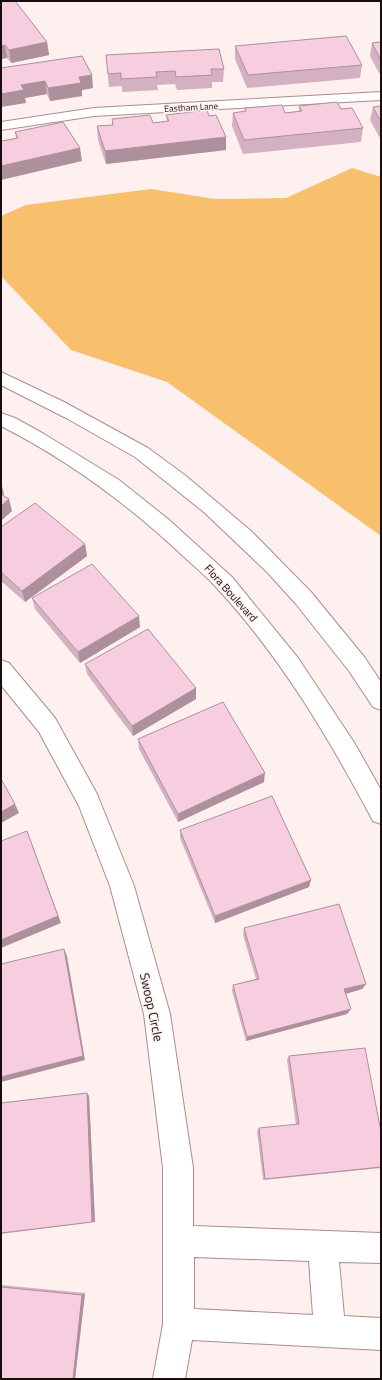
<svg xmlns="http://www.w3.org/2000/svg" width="382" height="1380" font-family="'Titillium Web',sans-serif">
  <rect width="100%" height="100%" fill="#fdf0ef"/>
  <path fill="#f8c06d" d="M352,168L381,177V536L167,382L71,350L1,276V216L26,205L151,189L215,199L286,198Z"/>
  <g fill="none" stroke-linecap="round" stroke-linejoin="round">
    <g stroke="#ac8d8c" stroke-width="2">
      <g id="minor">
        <path d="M381,92V100L94,116L1,130V122L94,108Z"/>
        <path d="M1,372L64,402L148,448L186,476L251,531L311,592L365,658L381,682V710L373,707L349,671L296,604L267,572L205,513L135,457L66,418L1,385Z"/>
        <path d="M1,413L15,418L44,434L119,480L168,519L232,577L298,658L355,744L381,790V824L373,821C329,738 280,656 216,587C206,576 194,566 183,556C129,505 68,460 1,426Z"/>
        <path d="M1,660L9,663L55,718L97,794L134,886L170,1014L193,1168V1226L381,1233V1263L339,1262L344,1316L381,1318V1350L192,1340L185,1379H153L163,1324V1168L144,1014L110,886L79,806L39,732L1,685ZM194,1257L309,1261L313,1315L194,1309Z"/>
      </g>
    </g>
    <use href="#minor" fill="#fff" fill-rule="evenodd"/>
  </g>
  <g fill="#d4b1c0">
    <path d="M1,1L47,42L49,55L11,63L7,58L1,59Z"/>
    <path d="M381,42V73H379L370,56L372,43Z"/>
    <path d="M235,46L362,65L360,78L247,88L235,59Z"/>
    <path d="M106,55L224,69L223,82H212V88L177,90L175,84L157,85L158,90L122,92V86L109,87Z"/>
    <path d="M1,68L93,88L82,90V96L50,101L47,94L25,98L26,103Z"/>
    <path d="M299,106L341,109L363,128L361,142L243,154L232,126L233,113L245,111V108L285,113L299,111Z"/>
    <path d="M381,106V140L370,120L373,107Z"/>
    <path d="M166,115L209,116L226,137V150L106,164L98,140L97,126L112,125V119L153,123L167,121Z"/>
    <path d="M15,132L82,161L2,141L16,138Z"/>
    <path d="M1,527L85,544L87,556L25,602L1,581Z"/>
    <path d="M32,598L140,627L80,663L35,609Z"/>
    <path d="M85,664L196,688V699L133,736L87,674Z"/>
    <path d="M138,739L264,782L178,822L139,749Z"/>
    <path d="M180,830L309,887L215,923L180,838Z"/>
    <path d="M244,928L366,984L362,989L346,994L347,1014L246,1041L232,991L233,985L256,979L243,935Z"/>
    <path d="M289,1056L381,1132V1168L263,1180L257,1131L259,1128L296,1125L287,1060Z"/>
    <path d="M87,1093L89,1096L95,1222L1,1234V1103Z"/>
    <path d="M1,1285L85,1293L75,1379H1Z"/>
  </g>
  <g fill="#ad909c">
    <path d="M47,42L49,55L11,63L9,50Z"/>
    <path d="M5,45L7,58L1,59V46Z"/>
    <path d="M92,75L93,88L82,90V96L50,101L48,88L79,77Z"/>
    <path d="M45,81L47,94L25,98L26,103L1,107V94L21,85Z"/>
    <path d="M226,137V150L106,164L105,151Z"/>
    <path d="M80,148L82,161L1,180V166Z"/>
    <path d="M1,482L4,494L1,497Z"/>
    <path d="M9,499L12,511L1,521V506Z"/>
    <path d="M85,544L87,556L25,602L22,591Z"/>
    <path d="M139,616L140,627L80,663L78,652Z"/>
    <path d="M196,688V699L133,736L132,726Z"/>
    <path d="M265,773L264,782L178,822V814Z"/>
    <path d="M15,804L19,813L1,823V812Z"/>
    <path d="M27,831L61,923L1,948V940Z"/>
    <path d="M311,880L309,887L215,923V916Z"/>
    <path d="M64,949L67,956L85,1060L1,1082V1077Z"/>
    <path d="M366,984L362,989L341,995L344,989Z"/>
    <path d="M351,1009L347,1014L246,1041L247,1037Z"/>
    <path d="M87,1093L89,1096L95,1222H92Z"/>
    <path d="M85,1293L75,1379H73L82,1295Z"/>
  </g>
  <g fill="#f7cedf" stroke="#ad909c">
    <path d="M1,1H15L47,42L9,50L5,45L1,46Z"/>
    <path d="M346,36L362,65L248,75L235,46Z"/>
    <path d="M381,42V60L372,43Z"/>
    <path d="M219,49L224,69H211L212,75L176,77L175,71L156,72L157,77L121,79V73L108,74L106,55Z"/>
    <path d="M82,56L92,75L79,77L81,83L48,88L45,81L21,85L24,90L1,94V68Z"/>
    <path d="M337,102L341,109L352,108L363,128L244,140L233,113L246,111L245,108L282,105L285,113L302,111L299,106Z"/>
    <path d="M381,106V122L373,107Z"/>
    <path d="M207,110L209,116L216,115L226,137L105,151L97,126L113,125L112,119L150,115L153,123L169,121L166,115Z"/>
    <path d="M63,122L80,148L1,166V140L2,141L18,138L15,132Z"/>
    <path d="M1,494L9,499L1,506Z"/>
    <path d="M35,503L85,544L22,591L1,572V527Z"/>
    <path d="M92,564L139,616L78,652L32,598Z"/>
    <path d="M148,629L196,688L132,726L85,664Z"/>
    <path d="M223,702L265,773L178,814L138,739Z"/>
    <path d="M1,779L15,804L1,812Z"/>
    <path d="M272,796L311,880L215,916L180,830Z"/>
    <path d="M27,831L58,916L1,940V841Z"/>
    <path d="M339,904L366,984L344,989L351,1009L247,1037L233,985L259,979L244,928Z"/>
    <path d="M64,949L83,1056L1,1077V964Z"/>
    <path d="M365,1048L381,1132V1167L265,1179L259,1128L299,1124L289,1056Z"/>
    <path d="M87,1093L92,1222L1,1233V1103Z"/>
    <path d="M1,1287L82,1295L73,1379H1Z"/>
  </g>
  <g text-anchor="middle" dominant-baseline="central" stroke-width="3" stroke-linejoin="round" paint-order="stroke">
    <g font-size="9" fill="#190e0e" stroke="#fdf0ef">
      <text transform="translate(191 107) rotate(-3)">Eastham Lane</text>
    </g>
    <g font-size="11" fill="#190e0e" stroke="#fdf0ef">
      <text transform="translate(231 593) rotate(48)">Flora Boulevard</text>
    </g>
    <g font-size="13" fill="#190e0e" stroke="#fdf0ef">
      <text transform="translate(152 1007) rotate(78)">Swoop Circle</text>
    </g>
  </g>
  <rect width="382" height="1380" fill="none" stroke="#190e0e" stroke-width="4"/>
</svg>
